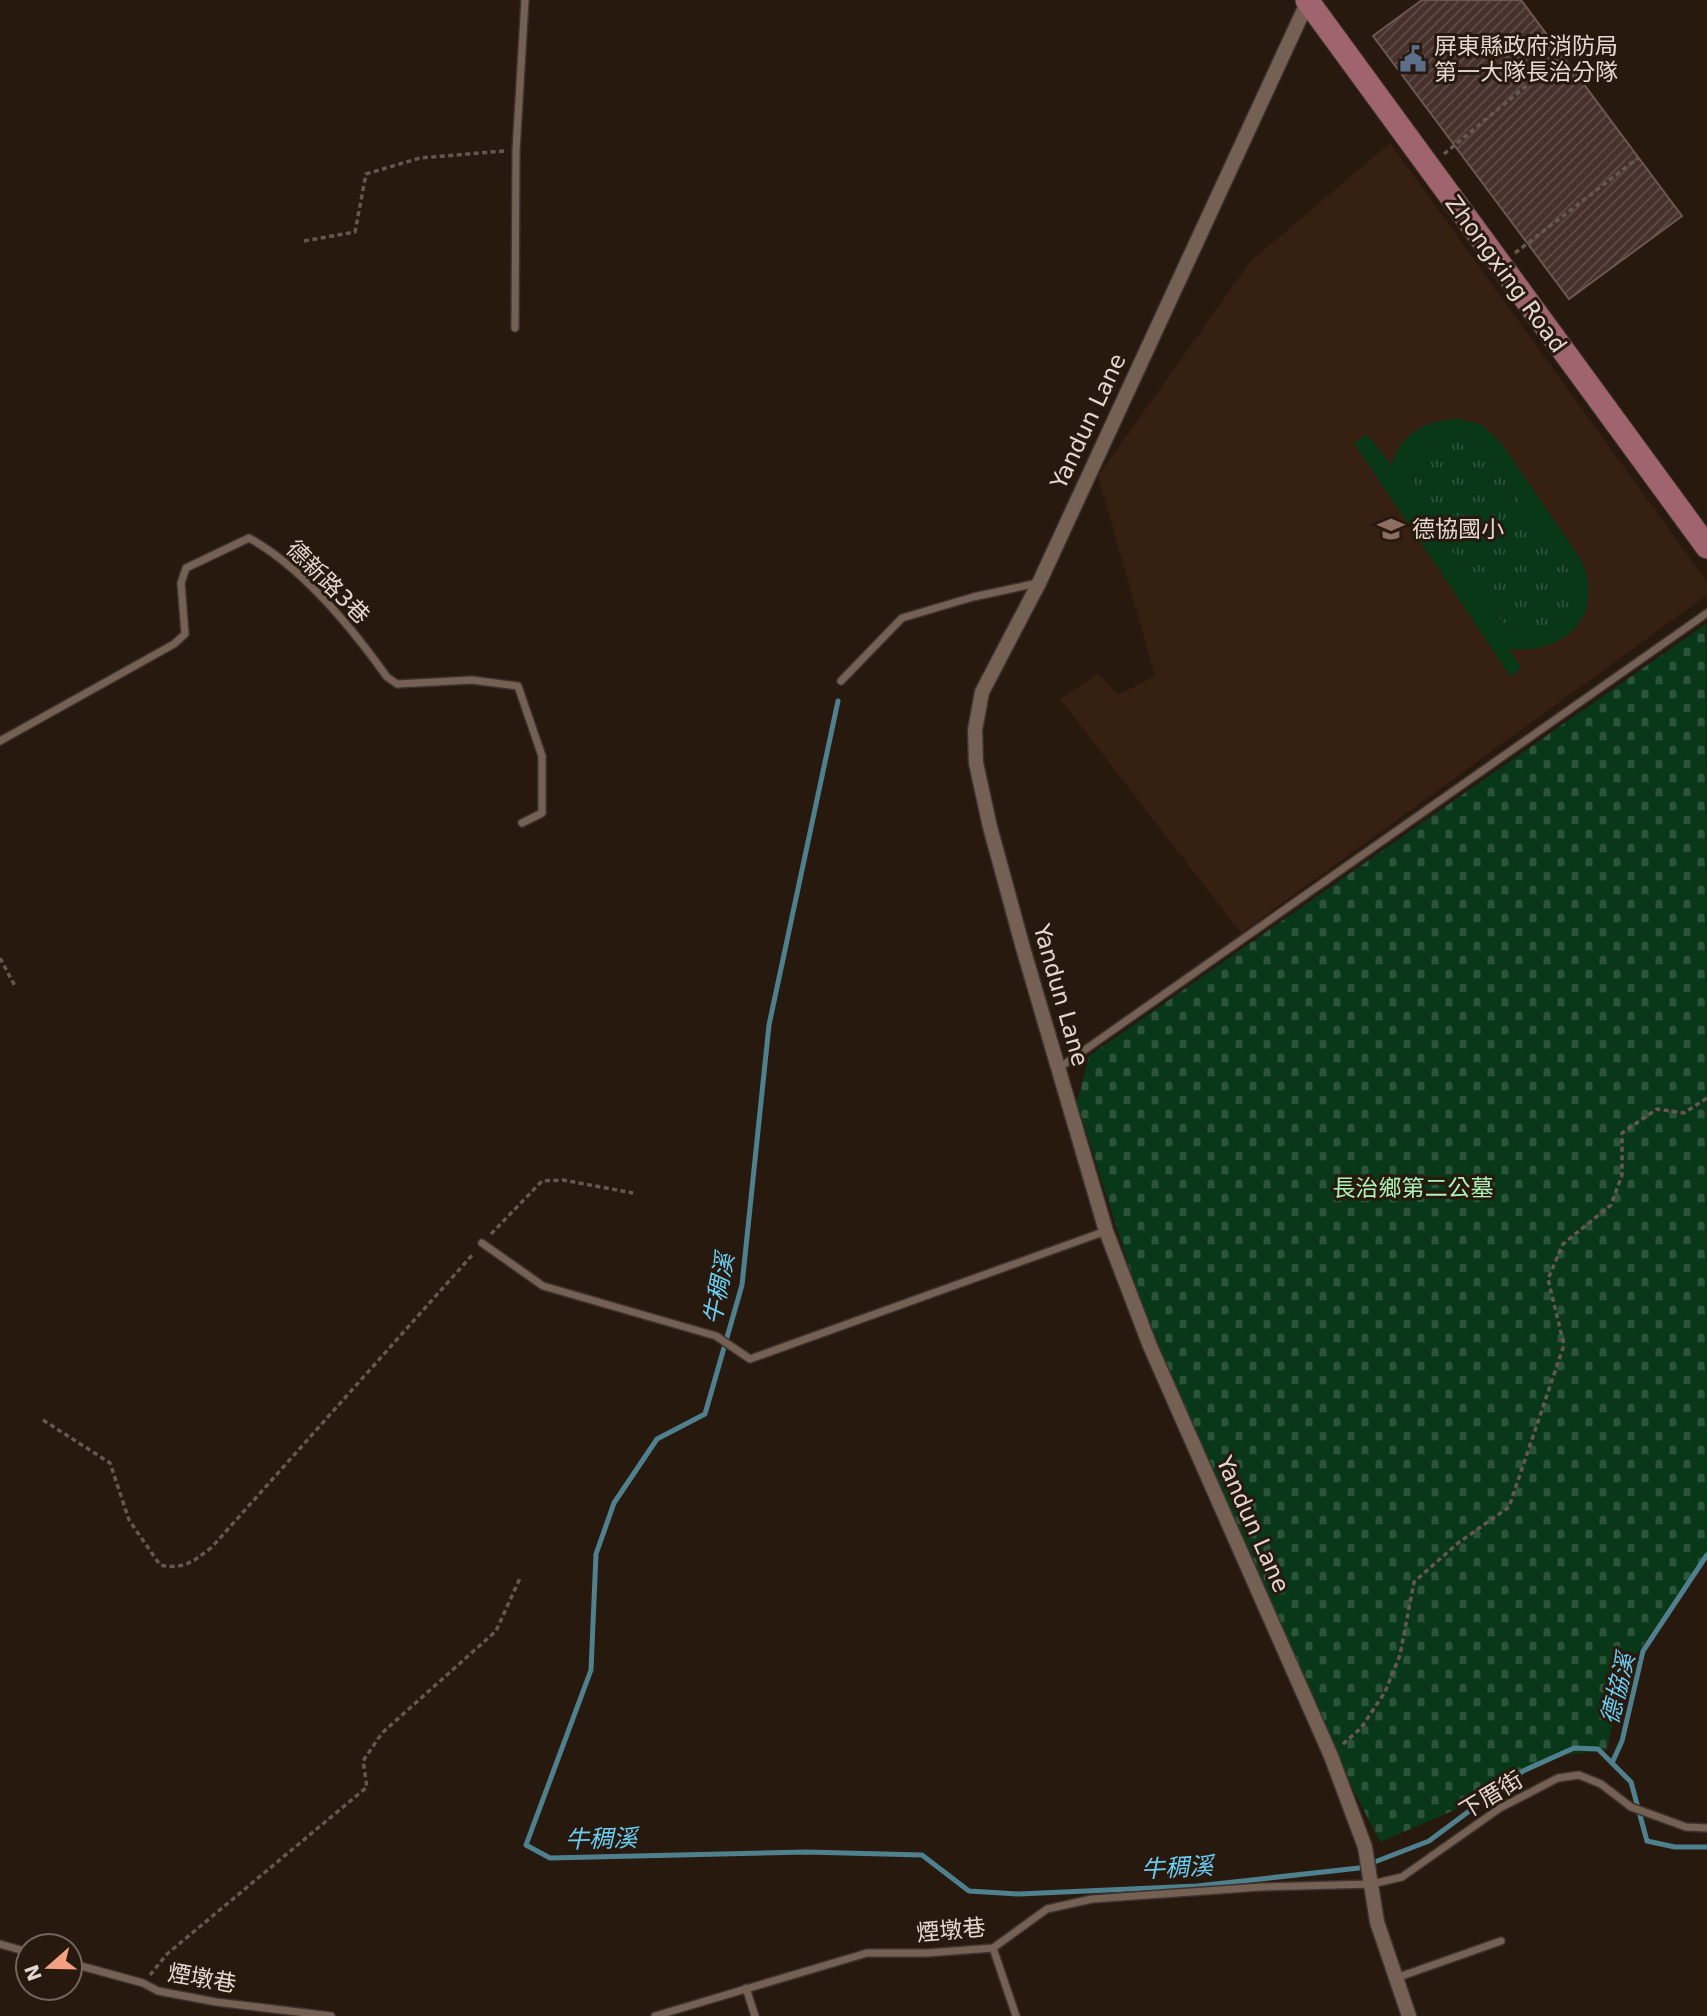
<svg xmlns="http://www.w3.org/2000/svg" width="1707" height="2016" font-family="'DejaVu Sans','Noto Sans TC',sans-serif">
  <defs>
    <pattern id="grass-tufts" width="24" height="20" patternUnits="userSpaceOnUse" patternTransform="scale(1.75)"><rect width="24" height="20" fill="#083818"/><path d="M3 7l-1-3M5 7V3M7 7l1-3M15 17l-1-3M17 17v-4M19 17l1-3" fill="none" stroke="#2c5439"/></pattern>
    <pattern id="cemetery-stones" width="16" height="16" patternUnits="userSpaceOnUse" patternTransform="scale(1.75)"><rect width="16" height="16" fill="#083818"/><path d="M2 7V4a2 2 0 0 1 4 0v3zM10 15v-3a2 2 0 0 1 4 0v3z" fill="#2c5439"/></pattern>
    <pattern id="building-hatch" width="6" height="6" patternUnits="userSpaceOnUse" patternTransform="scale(1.75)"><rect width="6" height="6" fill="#46312c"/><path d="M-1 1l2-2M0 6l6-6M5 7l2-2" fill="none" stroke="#614e4a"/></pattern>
  </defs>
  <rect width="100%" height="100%" fill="#28190e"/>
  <path fill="#362011" d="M1390,143L1707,582V595L1241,933L1060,699L1098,674L1118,695L1155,676L1098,476L1250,262Z"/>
  <path fill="url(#grass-tufts)" d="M1462,435L1479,443L1569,571C1586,619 1543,648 1502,622L1415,499L1412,469L1416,457L1437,440Z"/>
  <path fill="url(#cemetery-stones)" d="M1706,624L1707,1553L1623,1673L1607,1750L1555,1756L1478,1800L1380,1842L1327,1737L1151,1336L1077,1102L1089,1056Z"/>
  <path fill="#083818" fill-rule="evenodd" d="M1458,419L1480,424L1499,440L1582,561C1605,617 1565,654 1509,649L1521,667L1511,677L1354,443L1367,434L1392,466C1399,433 1427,420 1458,419ZM1462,435L1479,443L1569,571C1586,619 1543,648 1502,622L1415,499L1412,469L1416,457L1437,440Z"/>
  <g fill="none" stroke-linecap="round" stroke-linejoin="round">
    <g stroke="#4e808e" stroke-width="5">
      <path d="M838,701L769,1025L742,1285L705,1414L657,1439L614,1503L596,1554L591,1670L526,1845L550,1858L807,1852L922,1855L969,1891L1019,1894L1197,1886L1359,1868L1429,1841L1523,1771L1574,1748L1598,1749L1631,1782L1647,1841L1675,1847H1707"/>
      <path d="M1612,1763L1622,1741L1643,1651L1707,1555"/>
    </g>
  </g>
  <path fill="url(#building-hatch)" stroke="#6d5751" stroke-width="2" d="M1422,0H1521L1682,216L1569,299L1373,36Z"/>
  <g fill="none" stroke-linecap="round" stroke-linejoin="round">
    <g stroke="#3e322e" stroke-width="10">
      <g id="lane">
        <path d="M515,328L516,151L525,0"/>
        <path d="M841,681L902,618L973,597L1038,583"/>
        <path d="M0,741L174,644L185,634L181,583L186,568L249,538C302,567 352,628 387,677L397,684L472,680L518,686L542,756V813L522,823"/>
        <path d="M1059,1068L1707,613"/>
        <path d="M482,1243L543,1286L716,1336L750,1359L1106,1231"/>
        <path d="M0,1944L28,1952"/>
        <path d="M993,1948L1016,2016"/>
        <path d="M70,1963L143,1983L158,1991L216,2002L331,2016"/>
        <path d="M1396,1978L1501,1941"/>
        <path d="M746,1988L755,2016"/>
        <path d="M655,2016L867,1953H927L993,1948L1047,1909L1092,1899L1261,1887L1372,1884L1402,1877L1500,1808L1558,1778L1579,1775L1601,1784L1631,1807L1686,1827L1707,1828"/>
      </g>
    </g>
    <g stroke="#3e322e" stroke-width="17">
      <path id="street" d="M1308,1L1039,583L982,692L975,730L976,763L990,827L1023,948L1106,1231L1150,1346L1331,1756L1365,1847L1377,1922L1409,2016"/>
    </g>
    <g stroke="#3e322e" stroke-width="25">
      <path id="primary" d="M1307,0L1707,547"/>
    </g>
    <g stroke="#66584e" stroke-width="3.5" stroke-dasharray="5 3.5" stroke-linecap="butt">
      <path d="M1444,154L1561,57"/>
      <path d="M304,241L355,232L366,174L420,158L504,151"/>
      <path d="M1515,253L1638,158"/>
      <path d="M0,958L16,988"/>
      <path d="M491,1234L542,1181L563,1180L633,1193"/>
      <path d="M43,1420L110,1463L129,1520L160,1565C184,1570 194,1561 212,1547L474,1253"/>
      <path d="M1343,1744L1361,1728L1385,1692L1400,1655L1414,1582L1458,1543L1509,1507L1564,1345L1548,1279L1563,1244L1611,1205L1622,1175V1133L1657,1109L1684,1113L1707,1098"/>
      <path d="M150,1975L167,1954L367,1787L363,1761L382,1733L496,1631L521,1576"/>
    </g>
    <use href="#lane" stroke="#746154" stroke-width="7"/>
    <use href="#street" stroke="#746154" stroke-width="14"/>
    <use href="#primary" stroke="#9f646d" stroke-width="23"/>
  </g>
  <defs>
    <g id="civic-bare" transform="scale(2.1)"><path d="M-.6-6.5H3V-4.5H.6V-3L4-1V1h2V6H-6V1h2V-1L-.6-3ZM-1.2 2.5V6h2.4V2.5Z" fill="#5c6f8a" stroke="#28190e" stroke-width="2.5" paint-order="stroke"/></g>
    <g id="school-bare" transform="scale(2.1)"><path d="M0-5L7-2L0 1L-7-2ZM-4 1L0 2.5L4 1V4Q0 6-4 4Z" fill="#8d6e63" stroke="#28190e" stroke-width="2.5" paint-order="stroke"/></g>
  </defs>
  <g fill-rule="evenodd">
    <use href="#civic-bare" x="1413" y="59"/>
    <use href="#school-bare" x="1391" y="529"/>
  </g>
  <g text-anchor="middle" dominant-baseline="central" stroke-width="6" stroke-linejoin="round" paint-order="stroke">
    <g font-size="23" fill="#e3d7d0" stroke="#28190e" text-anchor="start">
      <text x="1434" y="46">屏東縣政府消防局<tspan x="1434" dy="26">第一大隊長治分隊</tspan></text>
      <text x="1412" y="529">德協國小</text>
    </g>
    <g font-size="23" fill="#e3d7d0" stroke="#28190e">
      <text transform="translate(1506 274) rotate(54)">Zhongxing Road</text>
      <text transform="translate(1088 421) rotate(-65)">Yandun Lane</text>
      <text transform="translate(328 582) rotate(45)">德新路3巷</text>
      <text transform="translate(1061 995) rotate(74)">Yandun Lane</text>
      <text transform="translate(1253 1524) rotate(66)">Yandun Lane</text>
      <text transform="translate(1491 1795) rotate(-31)">下厝街</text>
      <text transform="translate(951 1930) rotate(-5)">煙墩巷</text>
      <text transform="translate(202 1978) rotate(10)">煙墩巷</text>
    </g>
    <g font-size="23" fill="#aaf2b8" stroke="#28190e">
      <text x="1413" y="1188">長治鄉第二公墓</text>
    </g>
    <g font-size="24" font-style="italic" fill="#6acef4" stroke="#28190e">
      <text transform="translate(719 1289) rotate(-79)">牛稠溪</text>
      <text transform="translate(1618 1689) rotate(-76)">德協溪</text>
      <text transform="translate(601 1839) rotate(-1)">牛稠溪</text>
      <text transform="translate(1177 1868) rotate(-3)">牛稠溪</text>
    </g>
  </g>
  <g transform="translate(49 1967) rotate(250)"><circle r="33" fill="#28190e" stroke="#73655c" stroke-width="2"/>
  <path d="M0-5L12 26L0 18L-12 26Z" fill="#f39f82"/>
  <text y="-10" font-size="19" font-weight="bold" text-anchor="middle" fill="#e3d7d0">N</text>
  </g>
</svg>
